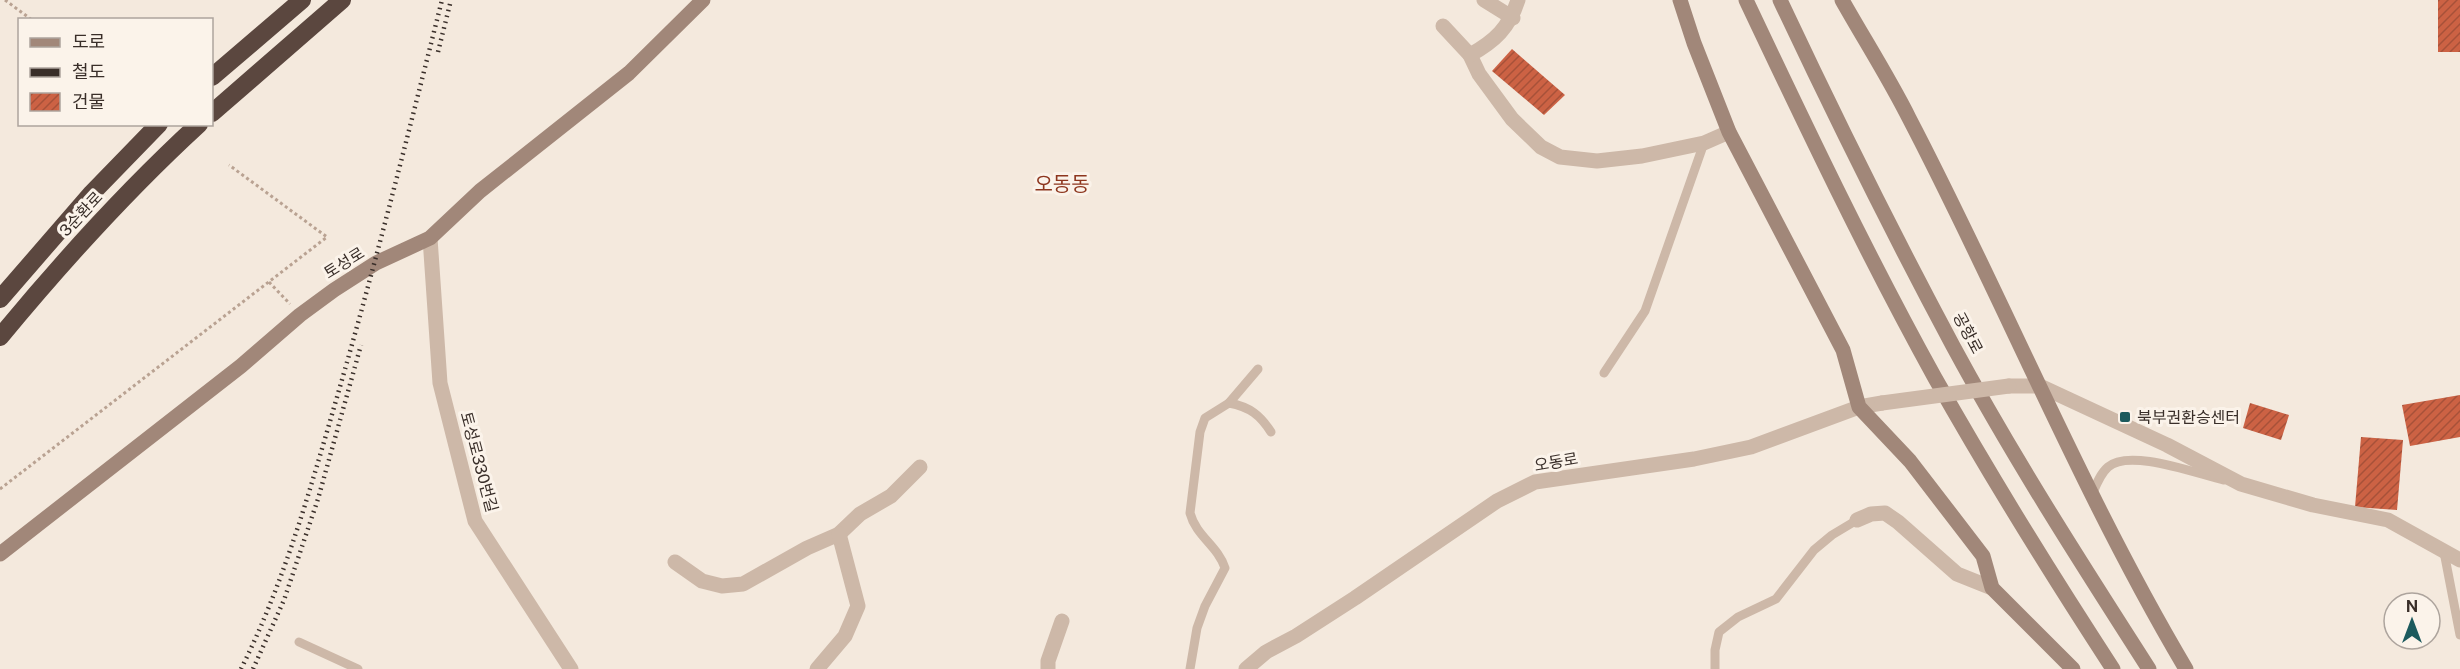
<svg xmlns="http://www.w3.org/2000/svg" width="2460" height="669" font-family="'Public Sans','Noto Sans KR',sans-serif">
  <defs>
    <pattern id="building-hatch" width="6" height="6" patternUnits="userSpaceOnUse" patternTransform="scale(1.5)"><rect width="6" height="6" fill="#cc6244"/><path d="M-1 1l2-2M0 6l6-6M5 7l2-2" fill="none" stroke="#a75139"/></pattern>
  </defs>
  <rect width="100%" height="100%" fill="#f4e9dd"/>
  <g fill="url(#building-hatch)">
    <rect x="2438" y="0" width="22" height="52"/>
    <path d="M1512,49L1565,95L1544,115L1492,71Z"/>
    <path d="M2460,395V437L2410,446L2402,405Z"/>
    <path d="M2250,403L2289,415L2281,440L2243,428Z"/>
    <path d="M2361,437L2403,440L2397,510L2355,507Z"/>
  </g>
  <g fill="none" stroke-linecap="round" stroke-linejoin="round">
    <g stroke="#b9a292" stroke-width="3" stroke-dasharray="3 3" stroke-linecap="butt">
      <path d="M5,0L32,20"/>
      <path d="M269,282L290,304"/>
      <path d="M0,489L327,237L229,165"/>
    </g>
    <g stroke="#cdb8a8" stroke-width="9">
      <path d="M1604,373L1645,311L1704,143"/>
      <path d="M1229,403L1258,369"/>
      <path d="M2092,495C2096,485 2100,474 2108,467C2129,448 2197,474 2224,480"/>
      <path d="M2444,552L2460,635"/>
      <path d="M299,642L358,669"/>
      <path d="M1190,669L1197,628L1205,606L1225,568C1218,546 1196,536 1190,513L1200,432L1205,418L1229,403C1250,407 1260,415 1271,432"/>
      <path d="M1715,669V650L1719,632L1738,617L1776,599L1814,550L1832,535L1857,520"/>
    </g>
    <g stroke="#cdb8a8" stroke-width="15">
      <path d="M1484,0L1513,18"/>
      <path d="M1443,26L1470,55L1479,74L1512,119L1541,147L1560,157L1597,161L1642,156L1704,143L1729,132"/>
      <path d="M1470,55C1495,41 1509,28 1518,0"/>
      <path d="M430,238L440,383L475,521L571,669"/>
      <path d="M2009,386H2040L2167,445L2241,484L2313,505L2388,520L2460,560"/>
      <path d="M1857,520L1871,514L1885,513L1898,522L1957,574L1992,588"/>
      <path d="M675,562L702,581L722,586L743,584L807,548L839,534L860,514L891,496L920,467"/>
      <path d="M817,669L845,636L858,606L839,534"/>
      <path d="M1048,669V661L1062,621"/>
      <path d="M1246,669L1266,652L1296,636L1355,598L1497,501L1535,482L1694,459L1751,447L1859,407L1882,403"/>
    </g>
    <g stroke="#a18779" stroke-width="15">
      <path d="M1680,0L1694,43L1729,132L1843,350L1859,407L1910,461L1983,556L1992,588L2073,669"/>
      <path d="M1746,0C1806,127 1867,255 1935,378C1991,477 2051,574 2113,669"/>
      <path d="M1780,0C1835,117 1892,232 1953,346C2013,457 2081,563 2149,669"/>
      <path d="M1842,0C1864,39 1889,78 1909,118C2004,300 2081,492 2186,669"/>
      <path d="M0,554L241,366L300,315L334,290L376,263L430,238L480,191L629,73L703,0"/>
    </g>
    <g stroke="#5b473f" stroke-width="18">
      <path d="M212,77L302,0"/>
      <path d="M212,113L342,0"/>
      <path d="M0,299L92,193L159,124"/>
      <path d="M0,337C62,262 127,190 199,124"/>
    </g>
    <g stroke="#392e29" stroke-width="4.5" stroke-dasharray="1.5 4.5" stroke-linecap="butt">
      <path d="M438,52L451,0"/>
      <path d="M241,669C283,585 309,494 335,404C374,270 408,135 442,0"/>
      <path d="M253,669L284,600L318,499L361,345"/>
    </g>
    <path stroke="#cdb8a8" stroke-width="15" d="M1882,403L2009,386"/>
  </g>
  <rect fill="#1c5a5d" stroke="#fbf3ea" stroke-width="2" x="2119" y="411" width="12" height="12" rx="3"/>
  <g text-anchor="middle" dominant-baseline="central" stroke-width="6" stroke-linejoin="round" paint-order="stroke">
    <g font-size="16" fill="#392e29" stroke="#fbf3ea">
      <text transform="translate(81 214) rotate(-47)">3순환로</text>
      <text transform="translate(344 263) rotate(-32)">토성로</text>
      <text transform="translate(1968 333) rotate(62)">공항로</text>
      <text transform="translate(479 462) rotate(75)">토성로330번길</text>
      <text transform="translate(1556 462) rotate(-10)">오동로</text>
    </g>
    <g font-size="16" fill="#392e29" stroke="#fbf3ea" text-anchor="start">
      <text x="2137" y="417">북부권환승센터</text>
    </g>
    <g font-size="20" fill="#8d361e" stroke="#fbf3ea">
      <text x="1062" y="184">오동동</text>
    </g>
  </g>
  <rect x="18" y="18" width="195" height="108" fill="#fbf3ea" stroke="#ada49d" stroke-width="1.5"/>
  <rect x="30" y="38" width="30" height="9" fill="#a18779" stroke="#ada49d" stroke-width="1.5"/>
  <text x="72" y="48" font-size="18" fill="#392e29">도로</text>
  <rect x="30" y="68" width="30" height="9" fill="#392e29" stroke="#ada49d" stroke-width="1.5"/>
  <text x="72" y="78" font-size="18" fill="#392e29">철도</text>
  <rect x="30" y="93" width="30" height="18" fill="url(#building-hatch)" stroke="#ada49d" stroke-width="1.5"/>
  <text x="72" y="108" font-size="18" fill="#392e29">건물</text>
  <g transform="translate(2412 621)"><circle r="28" fill="#fbf3ea" stroke="#ada49d" stroke-width="1.5"/>
  <path d="M0-4.5L10 22L0 15L-10 22Z" fill="#1c5a5d"/>
  <text y="-9" font-size="16" font-weight="bold" text-anchor="middle" fill="#392e29">N</text>
  </g>
</svg>
